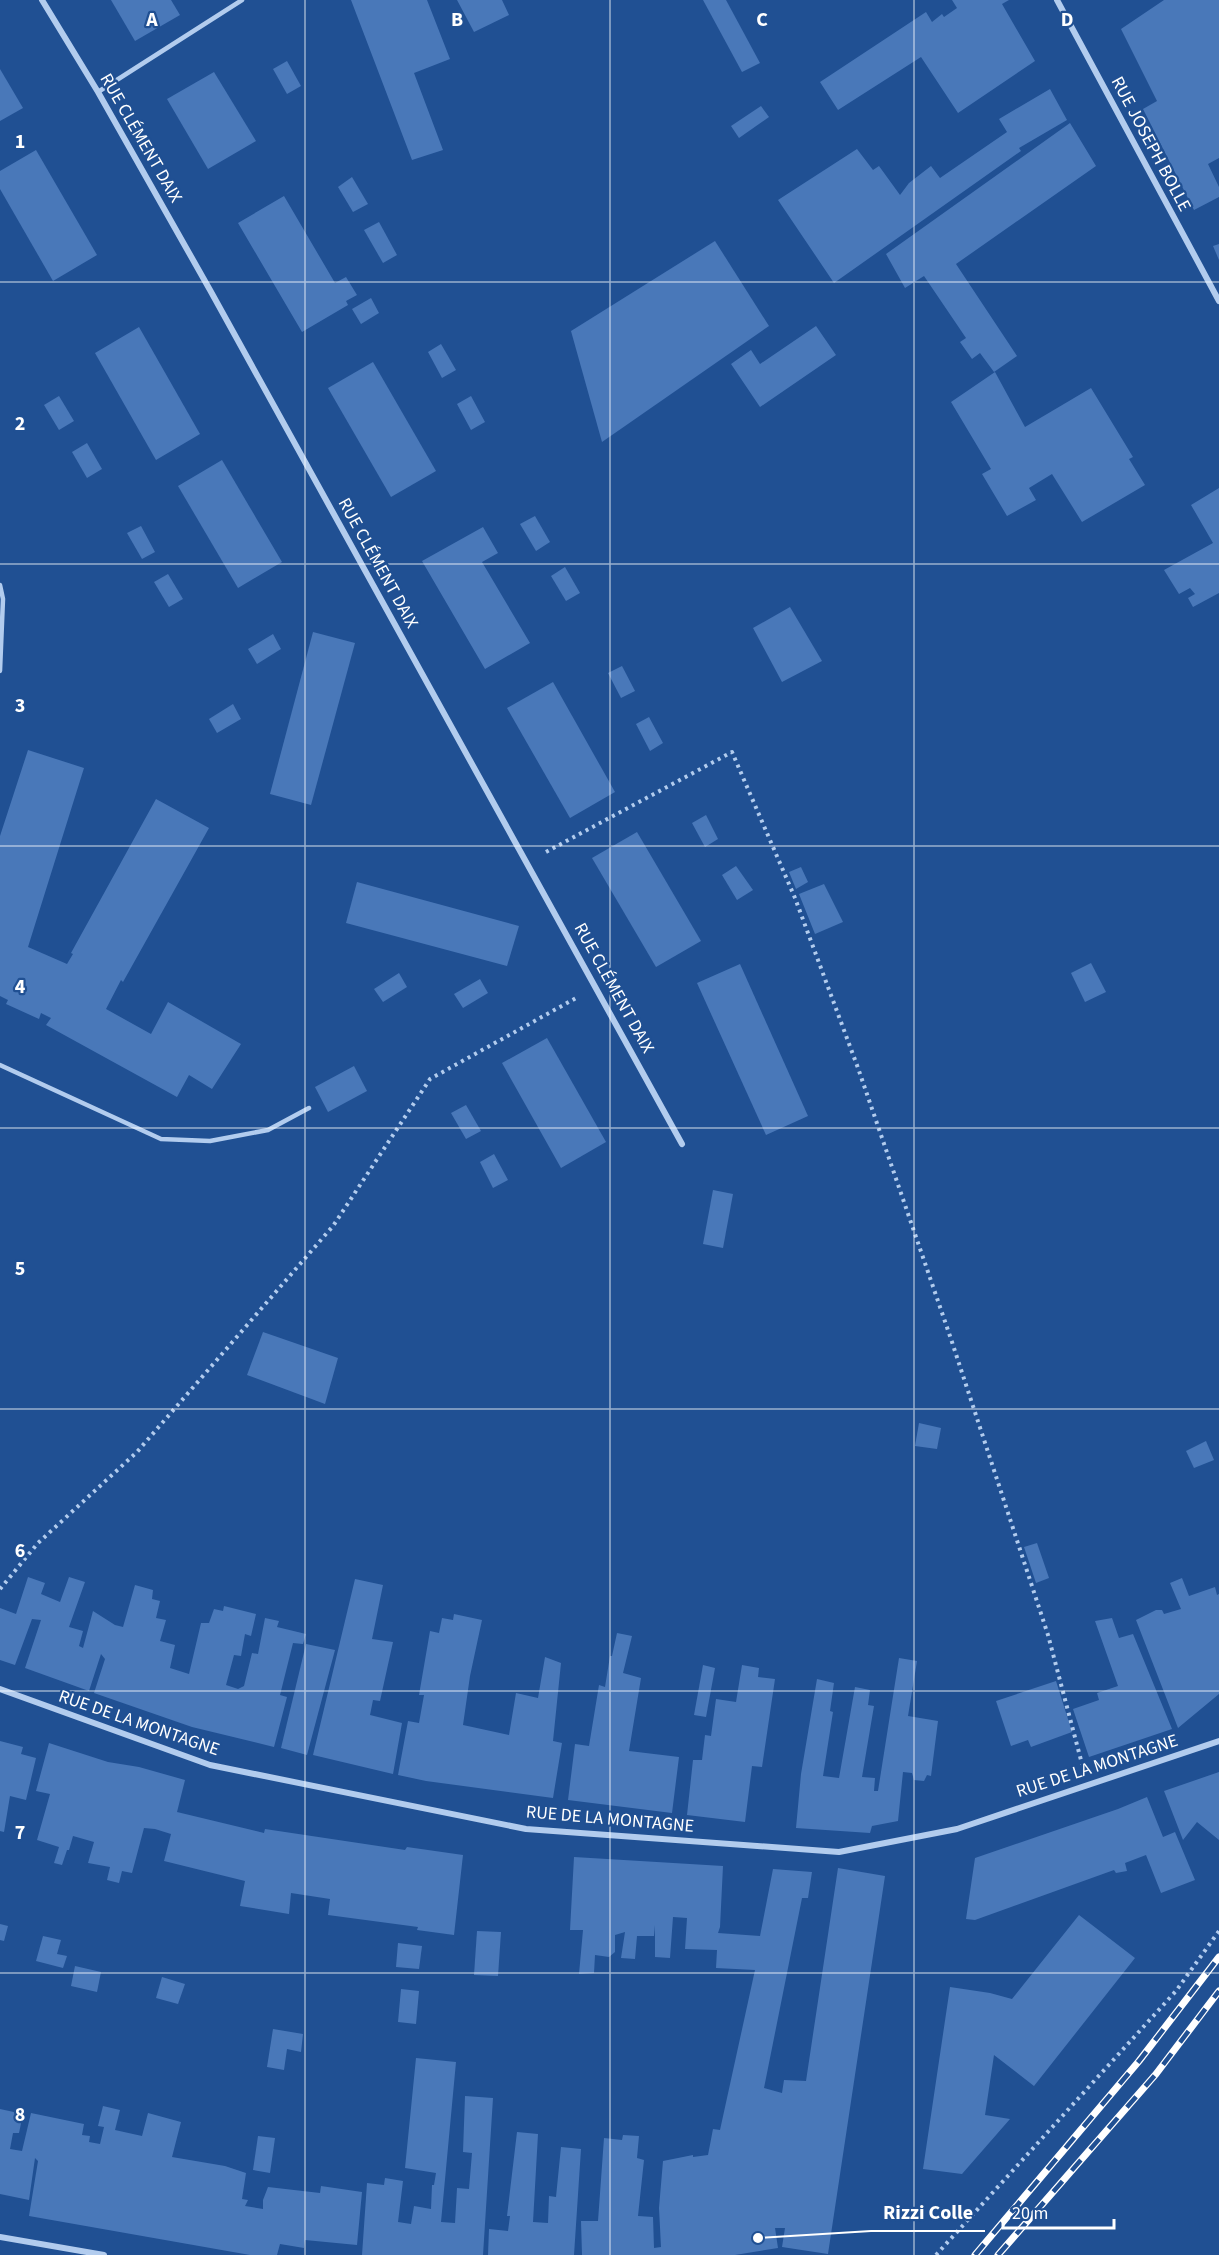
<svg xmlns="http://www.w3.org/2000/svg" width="1219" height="2255" font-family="'Source Sans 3',sans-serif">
  <rect width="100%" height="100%" fill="#205093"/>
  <g fill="#4978b9">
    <path d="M111,0H171L180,15L135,41Z"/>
    <path d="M351,0H427L450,59L414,73L443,150L412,160Z"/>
    <path d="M457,0H502L509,15L474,32Z"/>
    <path d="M703,0H726L760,63L742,72Z"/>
    <path d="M952,0H1009L1002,4L1035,61L958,113L921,57L838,110L820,82L926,12L932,22L942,14L944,17L957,8Z"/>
    <path d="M1164,0H1219V158L1208,164L1219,187V197L1194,210L1143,109L1157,101L1121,29Z"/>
    <path d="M287,61L301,86L287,94L273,69Z"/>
    <path d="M0,69L23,108L0,121Z"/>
    <path d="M214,72L256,141L208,169L167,99Z"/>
    <path d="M1050,89L1067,120L1019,148L1021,151L834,283L778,200L857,149L873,170L879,166L900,195L909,183L931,166L940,178L1007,132L999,119Z"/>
    <path d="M761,106L769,117L739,138L731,126Z"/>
    <path d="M1070,123L1096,166L956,264L1017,356L994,372L980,353L972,359L960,342L966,338L924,276L905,288L886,254Z"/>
    <path d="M36,150L97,255L53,281L0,189V171Z"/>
    <path d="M352,177L368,204L353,212L338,187Z"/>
    <path d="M284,196L335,283L346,277L357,295L346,301L348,305L302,332L238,223Z"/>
    <path d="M379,222L397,255L383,263L364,230Z"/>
    <path d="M715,241L769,326L602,442L571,331Z"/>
    <path d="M1219,244V260L1213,246Z"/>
    <path d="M371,298L379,313L361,324L352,309Z"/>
    <path d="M816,326L836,355L760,407L731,364L751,350L760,364Z"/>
    <path d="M139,327L200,434L156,460L95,353Z"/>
    <path d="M441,344L456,370L442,378L428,352Z"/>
    <path d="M373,362L436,471L391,497L328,388Z"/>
    <path d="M995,372L1025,427L1091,388L1133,457L1129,459L1145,485L1082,522L1052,474L1029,488L1036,500L1007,516L982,474L991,469L951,402Z"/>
    <path d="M59,396L74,421L59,430L44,405Z"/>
    <path d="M471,396L485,422L471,430L457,404Z"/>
    <path d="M87,443L102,469L87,478L72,452Z"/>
    <path d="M222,460L282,562L238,588L178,486Z"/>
    <path d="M1219,488V593L1193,607L1188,598L1195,594L1190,588L1179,594L1164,570L1213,543L1191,505Z"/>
    <path d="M535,516L550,542L536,551L520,524Z"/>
    <path d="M141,526L155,552L142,559L127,533Z"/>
    <path d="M483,527L498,553L482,562L530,643L485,669L422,561Z"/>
    <path d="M565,567L580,593L566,601L551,576Z"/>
    <path d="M168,574L183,599L169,607L154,582Z"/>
    <path d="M790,607L822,661L782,682L753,628Z"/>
    <path d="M313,632L355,643L311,805L270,794Z"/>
    <path d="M273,634L281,649L257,664L248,649Z"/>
    <path d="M622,666L635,691L621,698L608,673Z"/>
    <path d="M553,682L615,792L570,818L507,708Z"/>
    <path d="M233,704L241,719L217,733L209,719Z"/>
    <path d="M649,717L663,743L650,751L636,724Z"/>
    <path d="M28,750L84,768L28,947L67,964L73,954L71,953L156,799L209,828L123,982L121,980L106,1009L151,1034L168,1002L241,1044L212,1089L189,1075L177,1097L46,1025L51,1018L41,1013L39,1019L6,1004L8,1000L0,996V836Z"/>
    <path d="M706,815L718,839L705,847L692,823Z"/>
    <path d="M637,832L701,941L656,967L592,858Z"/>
    <path d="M736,866L753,890L737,900L722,875Z"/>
    <path d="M801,867L808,882L796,889L789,872Z"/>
    <path d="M357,882L519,926L507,966L346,923Z"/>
    <path d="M824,884L843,922L815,934L799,894Z"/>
    <path d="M1091,963L1106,992L1085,1002L1071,973Z"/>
    <path d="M740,964L808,1116L766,1135L697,983Z"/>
    <path d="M399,973L407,987L383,1002L374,989Z"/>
    <path d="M480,979L488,993L463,1008L454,994Z"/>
    <path d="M547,1038L606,1142L561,1168L502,1063Z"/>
    <path d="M354,1066L367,1091L328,1112L315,1087Z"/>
    <path d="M466,1105L481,1131L466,1139L451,1113Z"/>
    <path d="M494,1154L508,1180L493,1188L480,1162Z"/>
    <path d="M713,1190L733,1194L723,1248L703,1244Z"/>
    <path d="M263,1332L338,1358L325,1404L247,1375Z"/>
    <path d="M919,1423L941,1428L937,1449L915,1446Z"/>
    <path d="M1206,1441L1214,1460L1194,1468L1186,1451Z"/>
    <path d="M1037,1543L1049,1578L1036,1583L1024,1547Z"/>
    <path d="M28,1577L45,1583L41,1594L60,1602L69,1577L85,1582L69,1627L83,1631L79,1646L83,1648L93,1611L115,1625L123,1627L135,1585L153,1590L152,1599L160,1601L156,1618L166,1620L160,1641L175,1645L170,1668L189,1674L201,1623H209L214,1609L223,1611L224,1606L256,1614L251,1636L245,1634L241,1656L234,1655L226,1685L238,1689L244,1686L252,1653L258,1654L265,1618L279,1621L277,1627L306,1634L303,1644L293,1643L280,1695L287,1697L274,1747L192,1727L94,1693L105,1659L101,1654L89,1691L25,1668L41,1620L32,1619L15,1665L0,1660V1608L16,1614Z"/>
    <path d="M1182,1578L1189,1596L1215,1587L1217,1595L1219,1594V1694L1178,1728L1136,1620L1156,1610H1162L1164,1614L1181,1609L1170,1583Z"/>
    <path d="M355,1579L383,1585L372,1639L393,1642L380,1701L373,1700L370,1715L402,1723L393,1774L313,1755Z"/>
    <path d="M454,1614L482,1620L470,1676L463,1725L509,1735L516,1693L538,1698L545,1657L561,1663L553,1741L562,1743L553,1798L426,1781L398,1775L408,1721L419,1723L424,1695H419L430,1631L439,1633L442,1618L453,1620Z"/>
    <path d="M1112,1618L1119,1638L1133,1634L1172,1729L1089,1757L1073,1709L1099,1700L1097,1693L1118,1686L1095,1621Z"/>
    <path d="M617,1633L632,1636L623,1673L641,1678L629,1751L679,1757L672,1813L568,1800L575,1744L589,1746L599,1685L605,1687L610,1656H612Z"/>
    <path d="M306,1644L335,1650L307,1755L281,1748Z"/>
    <path d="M899,1658L917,1661L908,1716L938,1721L931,1776L927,1775L924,1781L914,1780L912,1773L903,1772L898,1821L872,1826L870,1833L796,1828L801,1774L817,1679L834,1683L830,1711L833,1712L823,1776L839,1778L855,1687L870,1690L868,1705L874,1706L862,1777L875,1778L874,1791H878Z"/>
    <path d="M703,1665L715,1668L706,1717L694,1715Z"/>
    <path d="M742,1665L759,1668L758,1677L775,1679L762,1767L752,1766L745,1822L687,1815L693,1760H702L705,1735L711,1736L716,1699L736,1702Z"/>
    <path d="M1056,1681L1072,1732L1031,1747L1028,1740L1011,1746L996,1701Z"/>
    <path d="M0,1741L23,1747L21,1754L36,1758L26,1800L10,1796L4,1832L0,1831Z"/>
    <path d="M49,1743L108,1762L139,1767L185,1780L177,1812L264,1833L265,1829L405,1850L407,1847L463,1855L454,1935L417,1930L418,1927L328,1915L330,1899L291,1893L289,1914L240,1906L245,1881L164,1861L171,1834L155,1829L144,1828L132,1873L122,1871L119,1883L107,1880L110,1867L88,1863L94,1842L73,1836L69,1850H67L62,1865L54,1863L59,1847L37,1840L50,1794L36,1791Z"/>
    <path d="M1219,1772V1840L1197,1822L1183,1840L1164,1791Z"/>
    <path d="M1147,1797L1163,1837L1175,1832L1195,1880L1161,1893L1146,1855L1125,1863L1127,1871L1116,1873L1114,1870L975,1920L966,1919L975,1858L1118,1809Z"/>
    <path d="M574,1857L723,1866L720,1927L718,1933L760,1936L773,1869L812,1872L808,1898H802L764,2088L782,2093L784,2080L806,2081L838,1868L885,1876L828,2254L782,2247L785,2228H775L778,2248L735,2255H582L581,2221H598L604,2138L622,2140L623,2135L639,2136L637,2158L644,2160L638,2216L653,2217L654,2248L661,2247L659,2208L663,2161L693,2155V2157L708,2155L713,2129L720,2130L755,1970L716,1968L717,1950L685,1949L687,1918L673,1917L670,1958L655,1957V1925L654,1936H637L635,1959L621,1958L625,1932L615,1935V1952L609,1957L595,1955L594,1973L579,1974L583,1930H570Z"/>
    <path d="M1079,1915L1135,1958L1034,2086L994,2055L985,2115L1010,2119L962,2174L923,2169L950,1987L990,1993L1012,1999Z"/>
    <path d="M0,1924L8,1926L4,1941L0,1940Z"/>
    <path d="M477,1931L501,1932L498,1976L474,1975Z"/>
    <path d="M43,1936L61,1940L57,1954L67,1956L63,1968L36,1961Z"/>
    <path d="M398,1943L422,1946L419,1969L396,1967Z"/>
    <path d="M75,1966L101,1972L97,1992L71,1986Z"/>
    <path d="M162,1977L185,1984L178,2004L156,1998Z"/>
    <path d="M401,1989L419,1991L416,2024L398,2022Z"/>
    <path d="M273,2029L303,2034L301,2052L287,2049L284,2070L267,2067Z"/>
    <path d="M416,2058L456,2062L441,2222L455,2223L457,2188L469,2189L472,2153L463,2152L465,2096L493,2098L483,2255H362L367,2183L384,2185L385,2178L403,2181L398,2222L411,2224L414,2206L431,2209L432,2185H434L436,2173L405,2168Z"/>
    <path d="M103,2106L120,2110L115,2130L142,2136L148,2113L181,2122L172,2157L225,2166L246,2173L242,2199L248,2200L245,2206L263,2209V2200L268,2187L320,2193L321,2186L362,2192L357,2245L305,2240L304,2248L280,2244L277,2255H250L29,2216L38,2161L35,2158L29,2200L0,2194V2109L23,2114L19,2133H13L10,2149L22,2151L31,2113L84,2124L82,2135L90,2136L89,2142L100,2144L104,2127L98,2126Z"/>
    <path d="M517,2132L538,2134L533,2222L548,2223L549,2196L556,2197L561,2147L581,2149L574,2255H488L489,2229L508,2231L510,2216H507Z"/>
    <path d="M258,2136L275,2138L270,2173L253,2170Z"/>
  </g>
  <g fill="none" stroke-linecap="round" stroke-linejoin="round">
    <g stroke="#b2ccee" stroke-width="4" stroke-dasharray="3 4.5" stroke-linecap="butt">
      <path d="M546,852L732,752L795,898L858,1068L951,1339L1048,1635L1082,1764"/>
      <path d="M0,1589L38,1543L137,1452L333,1226L430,1079L576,998"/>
      <path d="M936,2255L1176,1991L1219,1931"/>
    </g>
    <g stroke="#b2ccee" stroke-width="4.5">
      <path d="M98,92L242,0"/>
      <path d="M0,585L3,599L0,671"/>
      <path d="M0,1065L161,1139L210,1141L268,1130L309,1108"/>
    </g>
    <g stroke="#b2ccee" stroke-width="6">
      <path d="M42,0L98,92L210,290L682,1144"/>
      <path d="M1057,0L1219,301"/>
      <path d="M0,1689L210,1765L526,1829L839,1852L957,1829L1219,1741"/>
      <path d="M0,2237L104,2255"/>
    </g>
    <g stroke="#fff" stroke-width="7">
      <g id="rail">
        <path d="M975,2255L1139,2061L1219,1957"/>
        <path d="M998,2255L1156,2074L1219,1991"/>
      </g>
    </g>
    <use href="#rail" stroke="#205093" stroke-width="4.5" stroke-dasharray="14" stroke-linecap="butt"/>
  </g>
  <path fill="none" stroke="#fff" stroke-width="1.5" stroke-opacity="0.55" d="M305,0V2255M610,0V2255M914,0V2255M0,282H1219M0,564H1219M0,846H1219M0,1128H1219M0,1409H1219M0,1691H1219M0,1973H1219"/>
  <g text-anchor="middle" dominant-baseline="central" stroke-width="4.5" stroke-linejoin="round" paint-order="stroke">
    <g font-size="18" fill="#fff" stroke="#205093">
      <text transform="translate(141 138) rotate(60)">RUE CLÉMENT DAIX</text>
      <text transform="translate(1151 144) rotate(62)">RUE JOSEPH BOLLE</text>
      <text transform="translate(378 563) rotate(61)">RUE CLÉMENT DAIX</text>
      <text transform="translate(614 988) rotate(61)">RUE CLÉMENT DAIX</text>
      <text transform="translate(139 1723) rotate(19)">RUE DE LA MONTAGNE</text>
      <text transform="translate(1097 1766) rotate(-18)">RUE DE LA MONTAGNE</text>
      <text transform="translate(610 1819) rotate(5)">RUE DE LA MONTAGNE</text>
    </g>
  </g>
  <g font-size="20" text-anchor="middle" font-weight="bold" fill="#fff" stroke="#205093" stroke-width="4.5" stroke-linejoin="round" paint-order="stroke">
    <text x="152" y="26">A</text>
    <text x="457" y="26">B</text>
    <text x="762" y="26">C</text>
    <text x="1067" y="26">D</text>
    <text x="20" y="148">1</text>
    <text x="20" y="430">2</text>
    <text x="20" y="712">3</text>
    <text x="20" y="993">4</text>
    <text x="20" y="1275">5</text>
    <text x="20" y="1557">6</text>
    <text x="20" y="1839">7</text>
    <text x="20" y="2121">8</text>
  </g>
  <path fill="none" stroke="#fff" stroke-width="2" d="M758 2238L871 2231H985"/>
  <circle fill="#fff" stroke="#205093" stroke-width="2" cx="758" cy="2238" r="6"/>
  <g font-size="20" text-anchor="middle" font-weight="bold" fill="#fff" stroke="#205093" stroke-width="4.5" stroke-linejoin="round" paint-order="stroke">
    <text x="928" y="2219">Rizzi Colle</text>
  </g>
  <path d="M1003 2219v9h111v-9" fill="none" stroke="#ffffff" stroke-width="3"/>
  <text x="1012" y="2219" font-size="18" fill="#ffffff" stroke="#205093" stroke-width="4.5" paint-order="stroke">20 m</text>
</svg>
